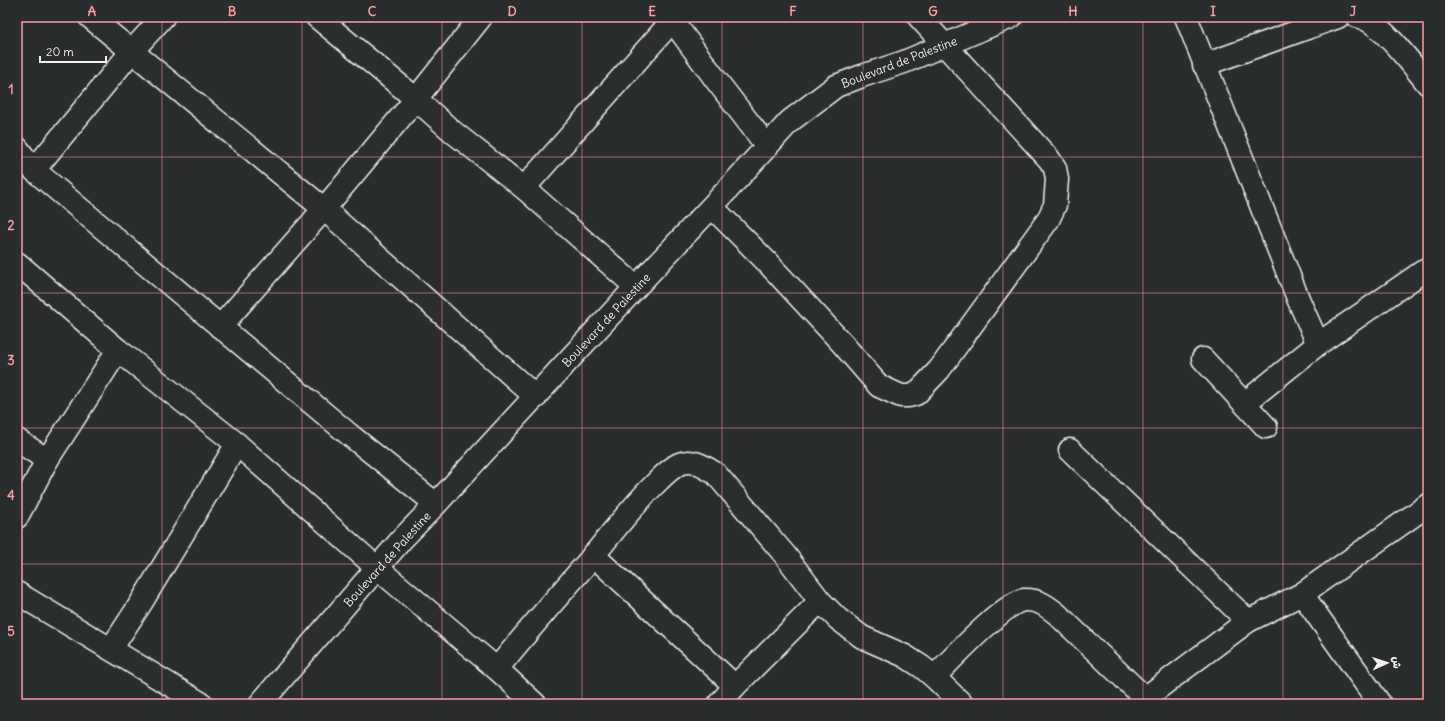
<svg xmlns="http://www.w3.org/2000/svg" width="1445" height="721" font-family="Delius,'Playpen Sans Arabic',sans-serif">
  <rect width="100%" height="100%" fill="#2a2d2e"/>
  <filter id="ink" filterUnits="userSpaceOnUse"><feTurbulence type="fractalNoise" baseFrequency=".025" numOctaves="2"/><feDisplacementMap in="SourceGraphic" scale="8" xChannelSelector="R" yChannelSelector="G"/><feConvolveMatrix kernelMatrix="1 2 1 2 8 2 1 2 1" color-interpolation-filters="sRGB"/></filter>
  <g filter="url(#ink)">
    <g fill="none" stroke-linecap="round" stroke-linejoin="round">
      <g stroke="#f4f1e8" stroke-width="25">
        <g id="minor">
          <path d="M90,17L324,209L536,397"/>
          <path d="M317,17L416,99L453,132L524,188L636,287"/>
          <path d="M670,17L716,80L766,145"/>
          <path d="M1186,17L1299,301L1318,344"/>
          <path d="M1358,17C1379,19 1414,67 1428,84"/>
          <path d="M1204,65L1338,17"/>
          <path d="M17,148L34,170L124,246L351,436L436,504"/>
          <path d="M34,170L132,51L163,17"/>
          <path d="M524,188L672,21"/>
          <path d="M712,207L766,261L841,342L879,386L901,396H909L916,394L939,370L1048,220L1055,205L1057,179L1055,168L1049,159L919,17"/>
          <path d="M17,263L118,350L237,444L377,568L497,669L535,704"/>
          <path d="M220,327L324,209L416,99L481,17"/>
          <path d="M1203,359L1266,427"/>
          <path d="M1245,403L1318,344L1428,268"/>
          <path d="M17,440L47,460"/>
          <path d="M1070,450L1248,621"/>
          <path d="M17,517L47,460L118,350"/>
          <path d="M593,555L735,686"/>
          <path d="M17,593L202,704"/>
          <path d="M1302,594L1380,704"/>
          <path d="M111,649L141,603L237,444"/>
          <path d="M497,669C528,630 561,593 594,555C613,531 632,507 654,485C661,478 669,469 679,464C693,458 705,467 716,474L785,555L820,601L838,619L862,637L905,656L922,667L934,677L962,704"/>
          <path d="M934,677C950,661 1005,602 1024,600C1038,599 1047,606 1057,614L1145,698"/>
          <path d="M719,704L735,686L820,601"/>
          <path d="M1140,704L1145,698L1248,621L1302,594L1428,505"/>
        </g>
      </g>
      <g stroke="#f4f1e8" stroke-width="25">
        <path id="tertiary" d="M260,704L402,539L436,504L636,287L730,187L790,121L836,86L862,76L904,62L1011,17"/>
      </g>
      <use href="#minor" stroke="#2a2d2e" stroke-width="22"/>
      <use href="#tertiary" stroke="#2a2d2e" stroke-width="22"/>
    </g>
  </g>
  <path fill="none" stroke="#ff9aa2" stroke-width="1" stroke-opacity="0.55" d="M162,17V704M302,17V704M442,17V704M582,17V704M722,17V704M863,17V704M1003,17V704M1143,17V704M1283,17V704M17,157H1428M17,293H1428M17,428H1428M17,564H1428"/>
  <g text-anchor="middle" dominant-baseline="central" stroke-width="3" stroke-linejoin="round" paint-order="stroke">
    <g font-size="12" fill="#f4f1e8" stroke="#2a2d2e">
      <text transform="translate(899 62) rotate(-21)">Boulevard de Palestine</text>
      <text transform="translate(606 320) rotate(-47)">Boulevard de Palestine</text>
      <text transform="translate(387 559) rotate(-48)">Boulevard de Palestine</text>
    </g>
  </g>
  <rect width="1445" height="721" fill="none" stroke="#2a2d2e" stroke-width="44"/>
  <g transform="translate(1387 663) rotate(87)" stroke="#2a2d2e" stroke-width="3" paint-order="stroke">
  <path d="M0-3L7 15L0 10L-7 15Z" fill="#f4f1e8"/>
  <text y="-6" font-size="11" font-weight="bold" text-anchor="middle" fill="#f4f1e8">ش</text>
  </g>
  <path d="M40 56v6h66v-6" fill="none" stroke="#f4f1e8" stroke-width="2"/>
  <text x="46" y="56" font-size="12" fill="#f4f1e8" stroke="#2a2d2e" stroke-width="3" paint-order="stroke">20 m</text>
  <rect x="22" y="22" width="1401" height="677" fill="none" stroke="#ff9aa2" stroke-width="1.5"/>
  <g font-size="13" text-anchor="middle" font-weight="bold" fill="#ff9aa2">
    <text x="92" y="16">A</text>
    <text x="232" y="16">B</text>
    <text x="372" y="16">C</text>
    <text x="512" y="16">D</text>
    <text x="652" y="16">E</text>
    <text x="793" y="16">F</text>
    <text x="933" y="16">G</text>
    <text x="1073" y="16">H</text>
    <text x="1213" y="16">I</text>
    <text x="1353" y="16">J</text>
    <text x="11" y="94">1</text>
    <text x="11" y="230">2</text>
    <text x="11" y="365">3</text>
    <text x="11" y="500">4</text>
    <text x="11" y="636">5</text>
  </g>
</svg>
